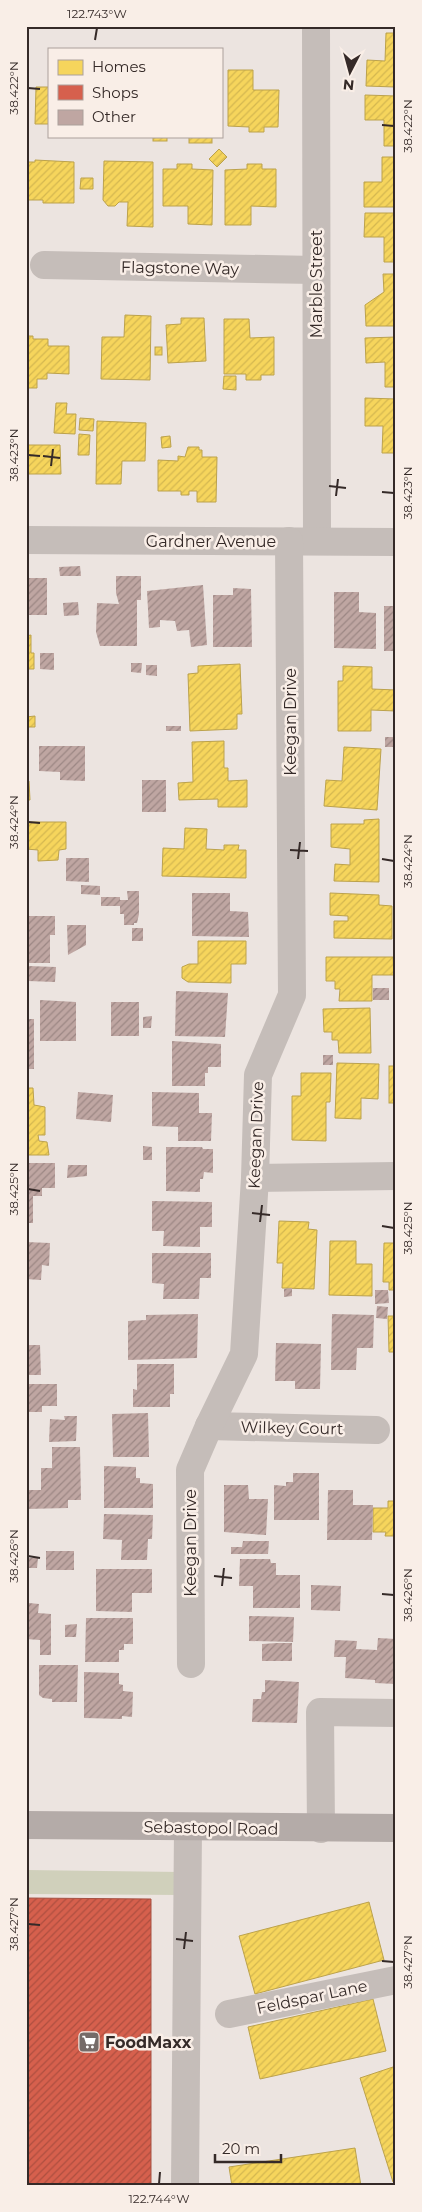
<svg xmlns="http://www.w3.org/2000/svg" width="422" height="2212" font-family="Montserrat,sans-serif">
  <defs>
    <pattern id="homes-hatch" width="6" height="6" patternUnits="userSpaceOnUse" patternTransform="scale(1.25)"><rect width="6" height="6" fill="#f6d55c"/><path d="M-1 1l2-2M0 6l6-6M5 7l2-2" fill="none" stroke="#d4b750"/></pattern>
    <pattern id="shops-hatch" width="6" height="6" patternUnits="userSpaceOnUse" patternTransform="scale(1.25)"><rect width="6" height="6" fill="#d6604d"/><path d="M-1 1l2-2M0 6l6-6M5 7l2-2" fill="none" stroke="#ae4f40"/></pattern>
    <pattern id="building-hatch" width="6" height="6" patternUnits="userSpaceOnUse" patternTransform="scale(1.25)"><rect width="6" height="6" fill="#bfa6a2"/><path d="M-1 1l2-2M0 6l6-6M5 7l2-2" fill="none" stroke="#9c8784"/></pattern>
  </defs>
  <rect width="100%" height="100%" fill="#ece4e0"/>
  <path fill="#d0d0bb" d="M26,1870L181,1872V1895L26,1894Z"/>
  <g fill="url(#homes-hatch)" stroke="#bca24c">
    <path d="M386,33H396L395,87L366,86L367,60L385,61Z"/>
    <path d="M228,70H253V90H279L278,127H264V132H249V127L228,126Z"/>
    <path d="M26,87H28L27,123H26Z"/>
    <path d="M36,87H49V129V124H35Z"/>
    <path d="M365,95L396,96V146H384V120H365Z"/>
    <rect x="153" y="136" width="14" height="5"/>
    <rect x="189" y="136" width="23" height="7"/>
    <path d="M219,149L227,157L217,167L209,159Z"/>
    <path d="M382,157H396V207H364V182H382Z"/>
    <path d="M35,160L74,162V203H43V200H27L26,165L28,162H35Z"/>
    <path d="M104,161L153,162V227L127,226L128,202H119L115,206H108L103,200Z"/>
    <path d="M177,164H192V169L213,170L212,225L188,224V206H163V169H177Z"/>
    <path d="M247,164H262V169H276V207L251,206V225H225V170L247,169Z"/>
    <path d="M81,178H93V189H80Z"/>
    <path d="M365,213H396V262H384V237H364Z"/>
    <path d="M383,274H396V326H366L365,305L384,292Z"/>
    <path d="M125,315L151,316L150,380L101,379L102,337H124Z"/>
    <path d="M181,318H204L206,361L168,363L166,325L181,324Z"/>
    <path d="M224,319H249L250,338L274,337V375H261V380H246V374H224Z"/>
    <path d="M26,336H33V339H48V346H69V374L47,373V379H37V388H26Z"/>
    <path d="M396,337V387H385V362L366,363L365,338Z"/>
    <rect x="155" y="347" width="7" height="8"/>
    <path d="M224,376H236V390L223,389Z"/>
    <path d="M365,398L396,399V453H382L383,426H365Z"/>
    <path d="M56,403H67L66,414H76L75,434L54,433Z"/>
    <path d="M80,418L94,419L93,431L79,430Z"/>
    <path d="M97,421L146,423L145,461H122L121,484H96Z"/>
    <path d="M79,434L90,435L89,455H78Z"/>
    <path d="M170,436L171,447L162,448L161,437Z"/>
    <path d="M26,445H60L61,474H26Z"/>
    <path d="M188,447H199V450H202V457H217L216,502H197V491H189V495H181V491H158V460L178,461V456L185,457Z"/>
    <path d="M31,635V653H34V669H26V636Z"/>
    <path d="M240,664L242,714H237V729L190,731L188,674L198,673V666Z"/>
    <path d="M343,666L372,667V689L396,690V711L371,710V731H338V681H343Z"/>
    <path d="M35,716V727H26V717Z"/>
    <path d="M224,741V768H228V781L247,780V807H218V799L179,800L178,783L193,782L192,742Z"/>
    <path d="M344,747L381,749L377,810L324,806L326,780L342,781Z"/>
    <path d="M26,781H29L30,800H26Z"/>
    <path d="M379,819V882L334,881L335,864L350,865V849L331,847V824H364V820Z"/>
    <path d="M26,822H66V849L59,850L58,860L38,861V850L26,849Z"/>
    <path d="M185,828L207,829L206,849L224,850V845H239L238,850H246V878L162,876L163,848L184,849Z"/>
    <path d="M330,893L379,895V905L392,906V939L334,938V921H348V916L330,915Z"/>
    <path d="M198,941H246V964H231V983L188,982L182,978V967L189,964H198Z"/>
    <path d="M326,957H393L394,975H372V1001H339L340,989H335V981H326Z"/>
    <path d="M370,1008L371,1053H339L338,1040H332V1032H324L323,1009Z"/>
    <path d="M337,1063L379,1064L378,1099L361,1098V1119L335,1118Z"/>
    <rect x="389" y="1066" width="7" height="37"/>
    <path d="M301,1073H331L330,1102H326V1141L292,1140V1096H301Z"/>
    <path d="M26,1088H33L34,1105L45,1107V1135H38L39,1141L47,1142L49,1155H26Z"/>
    <path d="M279,1221L309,1222L308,1229L317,1230L314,1289L282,1288L283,1263H277Z"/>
    <path d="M330,1241H356V1264H372V1296L329,1295Z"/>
    <path d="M384,1243H396V1290H389V1282H383Z"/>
    <path d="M388,1316H396V1352H389Z"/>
    <path d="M388,1501H396V1536H385L386,1532H373V1508H388Z"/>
    <path d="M369,1902L384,1960L255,1994L239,1936Z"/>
    <path d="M373,1999L386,2051L260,2079L248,2027Z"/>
    <path d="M396,2066V2181L393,2182L360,2078Z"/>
    <path d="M355,2148L361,2186H232L229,2167Z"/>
  </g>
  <path fill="url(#shops-hatch)" stroke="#a65042" d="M26,1898L151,1899V2186H26Z"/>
  <g fill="url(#building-hatch)">
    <path d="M80,566L81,576H60L59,567Z"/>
    <path d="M116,576H141V600H137V646H100L96,632L97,603L119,604L116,593Z"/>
    <rect x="26" y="578" width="21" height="37"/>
    <path d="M203,585L207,645L191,647L189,630L177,631L175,621L160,620V627L149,628L147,591Z"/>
    <path d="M233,588L251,589L252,647H213V595H233Z"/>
    <path d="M334,592H359V612L376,613V649L334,648Z"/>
    <path d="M78,602L79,615L64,616L63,603Z"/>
    <rect x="384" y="606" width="12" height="45"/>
    <path d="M40,653H54V670L40,669Z"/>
    <path d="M131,663H142L141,673L131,672Z"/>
    <path d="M146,665H157V676L146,675Z"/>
    <rect x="166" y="726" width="15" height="5"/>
    <rect x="385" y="737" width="11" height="10"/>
    <path d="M39,746H85V781L60,780V772L39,771Z"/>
    <rect x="142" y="780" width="24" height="32"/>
    <path d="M66,858H89V882L66,881Z"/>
    <path d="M81,885L100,886V895L81,894Z"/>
    <path d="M127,891H139V914L137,923H134V925H124V914H120V906H101V897H120V900H128Z"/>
    <path d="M192,893H230V911L248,912L249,937L192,936Z"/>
    <path d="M27,916H55V935H50V963H26Z"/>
    <path d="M67,925H86V945L68,955Z"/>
    <rect x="132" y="928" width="11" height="13"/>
    <path d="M28,966L56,967L55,982L28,981Z"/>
    <rect x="373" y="988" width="16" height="12"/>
    <path d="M176,991L228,993L225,1037L175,1036Z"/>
    <path d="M40,1000L76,1002V1041H40Z"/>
    <rect x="111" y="1002" width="28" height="34"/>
    <path d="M152,1016L151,1028H143V1017Z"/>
    <rect x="26" y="1019" width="8" height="50"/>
    <path d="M172,1041L221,1044V1067H208V1073H205V1086H172Z"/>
    <rect x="323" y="1055" width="10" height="10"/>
    <path d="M78,1092L113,1095L111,1122L76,1119Z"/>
    <path d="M152,1092L199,1093V1113H212L211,1141H178V1127L152,1126Z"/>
    <path d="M143,1146L152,1147V1160H143Z"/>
    <path d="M166,1147H202L203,1149H213V1173L204,1172L203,1179H200V1192L166,1191Z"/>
    <path d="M27,1163H55V1188H42V1196H33V1223H26Z"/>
    <path d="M68,1165H87V1176L67,1178Z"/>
    <path d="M152,1201L212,1202V1227H200V1247L163,1246L164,1231H152Z"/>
    <path d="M26,1242L50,1243L49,1266L42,1265L41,1280L26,1279Z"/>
    <path d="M152,1253H211V1278H200L199,1299H163L164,1284L152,1283Z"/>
    <path d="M292,1288V1296L284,1297V1289Z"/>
    <path d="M375,1290H388L389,1303L375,1304Z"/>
    <path d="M377,1306L388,1307L387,1319L376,1318Z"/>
    <path d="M198,1314L197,1358L128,1360V1321L146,1320V1315Z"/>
    <path d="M332,1314L374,1315L373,1348H357L356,1370H331Z"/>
    <path d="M276,1343L321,1344L320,1389H295V1381H275Z"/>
    <path d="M26,1345H40L41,1375H26Z"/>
    <path d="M137,1364H174V1394H170V1407H133V1389L137,1390Z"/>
    <path d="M26,1384H57V1406H42V1412H26Z"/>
    <path d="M148,1413L149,1457H113L112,1414Z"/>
    <path d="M64,1416H77L76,1441L49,1442L50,1419L65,1420Z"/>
    <path d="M52,1447H80L81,1500H68V1508L26,1509V1490H41V1468H52Z"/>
    <path d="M104,1466L136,1467V1478H140V1483L153,1484V1508H104Z"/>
    <path d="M293,1473H319V1520H274V1485L286,1486V1482H293Z"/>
    <path d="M224,1485H248L249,1499H268L266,1535L224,1532Z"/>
    <path d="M328,1490H353V1505H373L372,1540H327Z"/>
    <path d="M104,1514L153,1515L152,1539H148L147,1560H121L122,1540L103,1539Z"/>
    <path d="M243,1541H269L268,1554H231V1547H242Z"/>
    <rect x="46" y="1551" width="28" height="19"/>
    <path d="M29,1558H38L37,1568H29Z"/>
    <path d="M240,1559H270L271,1563H276V1575H300V1608H253V1586H239Z"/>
    <path d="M96,1569H152V1593H132V1612L96,1611Z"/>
    <path d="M26,1577H29V1603L39,1604L38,1613L51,1614V1655H40V1640L26,1639Z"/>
    <path d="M311,1585L341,1586L340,1611L311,1610Z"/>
    <path d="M249,1616L294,1617L293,1642L249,1641Z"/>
    <path d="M86,1618H133V1644H124V1650H119V1662H85Z"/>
    <path d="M77,1624L76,1637H65V1625Z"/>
    <path d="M378,1638L396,1639V1684L375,1683V1680L345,1678L346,1657H334L335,1640L357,1641L356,1649L377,1650Z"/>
    <path d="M277,1643H292V1661H262V1644Z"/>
    <path d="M39,1665H78L77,1702H52V1699L43,1698L39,1695Z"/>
    <path d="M84,1672L119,1673V1684L123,1685V1691L133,1692L132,1717L122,1716V1719L84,1718Z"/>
    <path d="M265,1680L299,1682L297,1723L252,1722L253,1699H261L262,1692H265Z"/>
  </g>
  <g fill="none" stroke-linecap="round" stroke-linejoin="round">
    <g stroke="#c5bdb9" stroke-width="28">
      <path d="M316,26L317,541"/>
      <path d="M44,265L315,270"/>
      <path d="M26,540L396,542"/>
      <path d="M255,1178L396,1176"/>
      <path d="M209,1426L376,1430"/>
      <path d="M191,1664L190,1470L209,1426L244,1354L255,1178L258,1075L292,995L289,541"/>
      <path d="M321,1829L320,1712L396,1713"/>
      <path d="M229,2014L396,1980"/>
      <path d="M185,2186L188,1828"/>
    </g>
    <path stroke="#b4aba8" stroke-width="28" d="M26,1825L396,1828"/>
  </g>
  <path fill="none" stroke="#352a28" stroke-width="2" d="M95,40L97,28M28,88L40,89M382,125L394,126M28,455L40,456M43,456L60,458M51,466L53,449M329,486L346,488M382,492L394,493M336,496L338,479M28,822L40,823M290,850L308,851M298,859L300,842M382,859L394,861M28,1189L40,1191M252,1213L270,1215M260,1222L262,1205M382,1226L394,1228M28,1556L40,1558M214,1576L232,1578M222,1586L224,1568M382,1594L394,1595M28,1924L40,1925M176,1939L193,1941M184,1949L186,1932M382,1961L394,1962M159,2184L160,2172"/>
  <defs>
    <g id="supermarket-square" transform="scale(1.125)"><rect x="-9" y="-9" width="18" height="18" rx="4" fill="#756b68" stroke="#f9eee7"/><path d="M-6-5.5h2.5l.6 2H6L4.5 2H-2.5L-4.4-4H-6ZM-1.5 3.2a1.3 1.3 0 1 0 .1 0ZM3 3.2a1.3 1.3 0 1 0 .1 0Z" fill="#fff"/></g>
  </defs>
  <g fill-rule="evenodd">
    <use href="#supermarket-square" x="89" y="2042"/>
  </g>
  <g text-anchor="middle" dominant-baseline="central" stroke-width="5" stroke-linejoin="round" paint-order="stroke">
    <g font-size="16" fill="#352a28" stroke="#f9eee7">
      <text transform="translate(180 268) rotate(1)">Flagstone Way</text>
      <text transform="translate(316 284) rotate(-90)">Marble Street</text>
      <text x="211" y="541">Gardner Avenue</text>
      <text transform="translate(290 722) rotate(-90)">Keegan Drive</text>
      <text transform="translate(256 1135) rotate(-88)">Keegan Drive</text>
      <text transform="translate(292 1428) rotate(1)">Wilkey Court</text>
      <text transform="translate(190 1543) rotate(-90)">Keegan Drive</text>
      <text transform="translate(211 1828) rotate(1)">Sebastopol Road</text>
      <text transform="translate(312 1997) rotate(-12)">Feldspar Lane</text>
    </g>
    <g font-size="16" font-weight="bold" fill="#352a28" stroke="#f9eee7" text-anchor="start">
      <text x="105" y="2042">FoodMaxx</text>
    </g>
  </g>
  <rect width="422" height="2212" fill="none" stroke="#f9eee7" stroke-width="55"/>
  <rect x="48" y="48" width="175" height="90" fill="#f9eee7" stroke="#aba09b"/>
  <rect x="58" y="60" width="25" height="15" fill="#f6d55c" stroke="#aba09b"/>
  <text x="92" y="72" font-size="15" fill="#352a28">Homes</text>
  <rect x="58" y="85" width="25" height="15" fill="#d6604d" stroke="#aba09b"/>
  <text x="92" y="98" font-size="15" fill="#352a28">Shops</text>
  <rect x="58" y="110" width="25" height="15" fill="#bfa6a2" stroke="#aba09b"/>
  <text x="92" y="122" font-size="15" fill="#352a28">Other</text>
  <g transform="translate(350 72) rotate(186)" stroke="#f9eee7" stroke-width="4" paint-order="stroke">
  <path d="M0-4L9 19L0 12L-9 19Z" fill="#352a28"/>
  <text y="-8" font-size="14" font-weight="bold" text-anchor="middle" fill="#352a28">N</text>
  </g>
  <path d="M215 2154v8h66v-8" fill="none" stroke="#352a28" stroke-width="2.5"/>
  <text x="222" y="2154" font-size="15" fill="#352a28" stroke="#f9eee7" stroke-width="4" paint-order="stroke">20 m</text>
  <rect x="28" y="28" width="366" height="2156" fill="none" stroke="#352a28" stroke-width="2"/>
  <g font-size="12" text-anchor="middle" fill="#352a28">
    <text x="97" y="18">122.743°W</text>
    <text transform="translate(14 88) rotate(-90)" y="4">38.422°N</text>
    <text transform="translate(408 126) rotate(-90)" y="4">38.422°N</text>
    <text transform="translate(14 455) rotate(-90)" y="4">38.423°N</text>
    <text transform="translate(408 493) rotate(-90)" y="4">38.423°N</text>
    <text transform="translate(14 822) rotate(-90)" y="4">38.424°N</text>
    <text transform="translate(408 861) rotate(-90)" y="4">38.424°N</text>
    <text transform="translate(14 1189) rotate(-90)" y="4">38.425°N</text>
    <text transform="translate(408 1228) rotate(-90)" y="4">38.425°N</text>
    <text transform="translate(14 1556) rotate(-90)" y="4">38.426°N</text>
    <text transform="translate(408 1595) rotate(-90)" y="4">38.426°N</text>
    <text transform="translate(14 1924) rotate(-90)" y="4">38.427°N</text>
    <text transform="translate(408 1962) rotate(-90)" y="4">38.427°N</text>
    <text x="159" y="2203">122.744°W</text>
  </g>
</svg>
